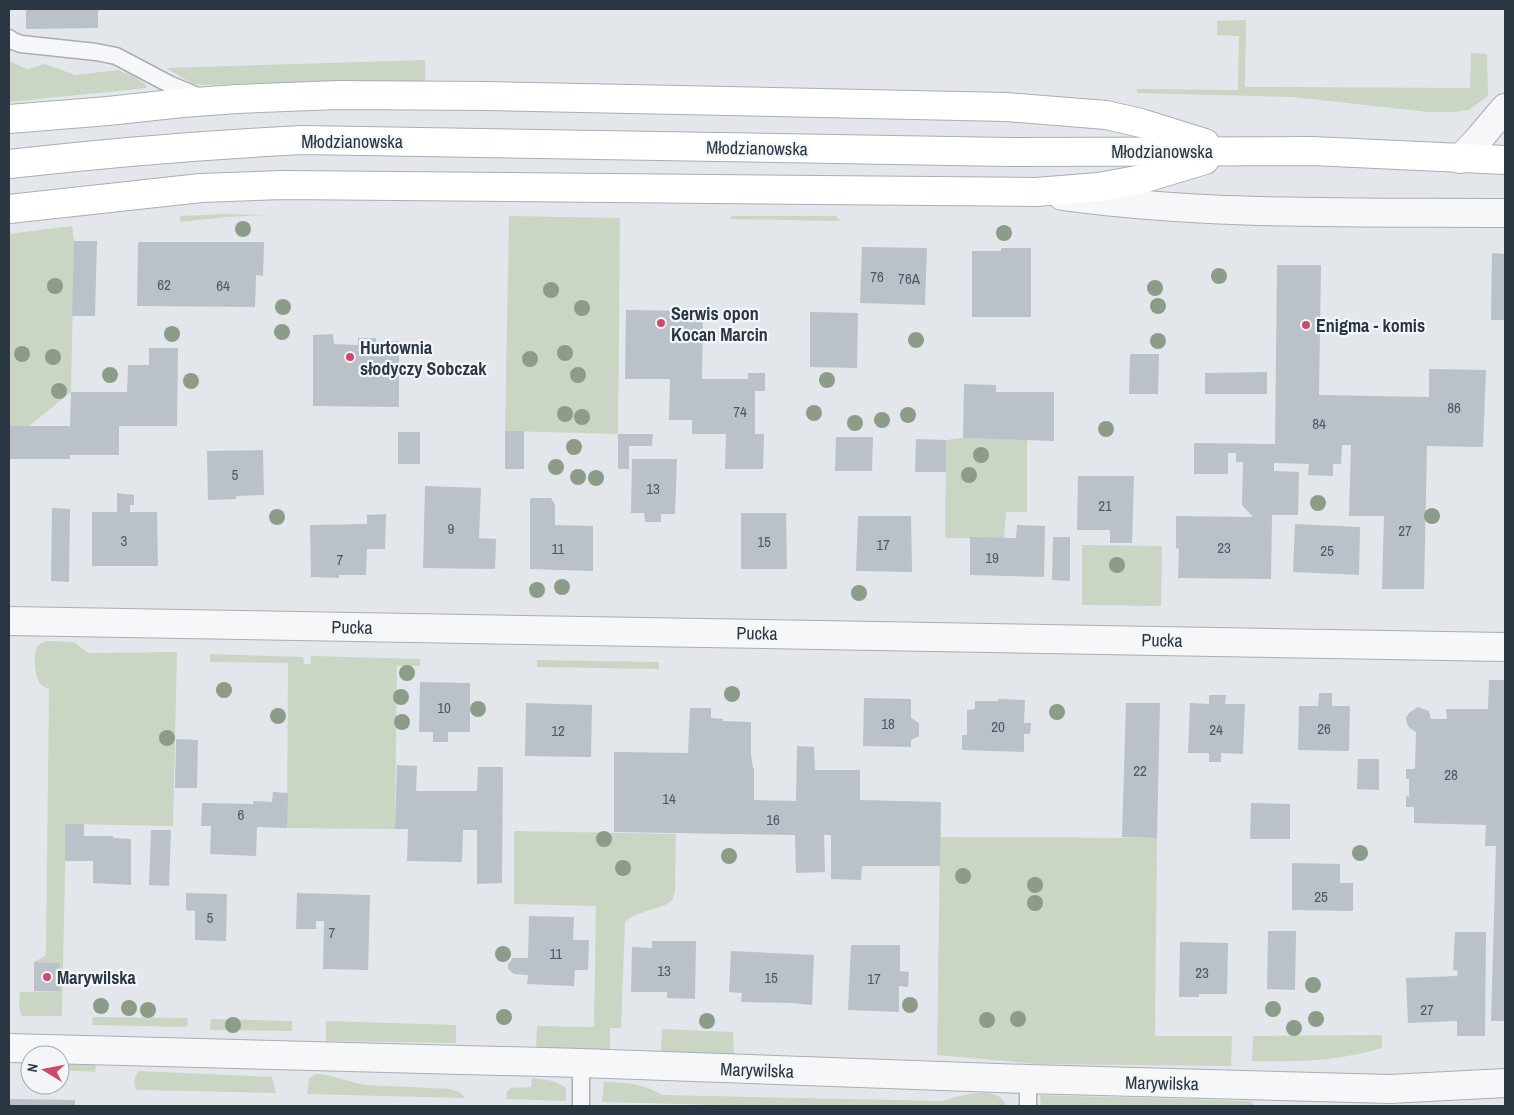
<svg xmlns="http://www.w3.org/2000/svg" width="1514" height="1115" font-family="'Archivo Narrow',sans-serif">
  <rect width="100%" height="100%" fill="#e3e7eb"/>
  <g fill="#cad5c4">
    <path d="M1246,20L1245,87L1470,88L1471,53L1487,54L1488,96L1469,110L1452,112H1428L1293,97L1137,93V89L1238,90L1239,36L1217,35V21Z"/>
    <path d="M425,60V82H308L206,85L193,84L166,68Z"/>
    <path d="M9,61L27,69L45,64L75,75L118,70L135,77L145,84L147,88L9,102Z"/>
    <path d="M225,214L268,215L226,217L180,222V216Z"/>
    <path d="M509,216L620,218L618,434L505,431Z"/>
    <path d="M733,216H836L840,221L728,219Z"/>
    <path d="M72,226L74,241L71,392L29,426H9V234Z"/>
    <path d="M963,438L1027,440V512H1006L1004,538H945L946,440Z"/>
    <path d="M1082,545L1162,546L1161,606L1082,605Z"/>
    <path d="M47,641L74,642L88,653L177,652L173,826L66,824L62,1016H22L19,1007L20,992L60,991V963L34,962L45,956L46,951L49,689C45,687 41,686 39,682C35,674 31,651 40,644C40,644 46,641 47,641Z"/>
    <path d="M210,654L303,657L304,664H311V656L420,659V666H397L395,829L287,828L288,663L210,662Z"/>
    <path d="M537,660L659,662V669L537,667Z"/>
    <path d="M514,831L676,834L675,891C675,891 673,898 673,899C666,909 637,910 625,922L621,1028H610V1050L536,1048L537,1026L594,1027L596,906L514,904Z"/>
    <path d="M940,837L1157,838L1155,1036H1232L1231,1066L1038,1064L937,1055Z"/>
    <path d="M93,1017L188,1018L187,1027L92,1025Z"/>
    <path d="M211,1019L292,1021V1031L210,1030Z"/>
    <path d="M326,1021L456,1025V1043L326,1041Z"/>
    <path d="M662,1029L733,1032L734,1054L661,1052Z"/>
    <path d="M1382,1035V1048C1340,1061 1296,1062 1252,1061L1253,1036Z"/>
    <path d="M97,1060L95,1072L60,1070V1061Z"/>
    <path d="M138,1071L272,1077L276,1093L137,1090C132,1085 135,1077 138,1071Z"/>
    <path d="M315,1074C332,1074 348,1082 365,1085L451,1089L461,1093L465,1098L307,1094L309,1078Z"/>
    <path d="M532,1078C547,1080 553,1079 566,1088V1101L506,1099L507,1092L511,1088L531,1087Z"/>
    <path d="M604,1082C626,1083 643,1083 662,1095L943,1101C959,1096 999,1083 1006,1106H766L602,1102Z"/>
    <path d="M1040,1095L1251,1101L1255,1106H1041Z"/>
  </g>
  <g fill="#bac1c8">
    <path d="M26,9H98V28L26,29Z"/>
    <path d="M74,241H97L95,316H72Z"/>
    <path d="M138,242H264L263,276L256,275L255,307L137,306Z"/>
    <path d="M862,247L927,248L925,305L860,303Z"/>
    <path d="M1001,248H1031V317H972V251H1001Z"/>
    <path d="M1492,253L1505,254V320H1491Z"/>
    <path d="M1277,265H1321L1319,395L1429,397V369L1486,370L1483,447L1427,446L1424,589H1382L1384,516H1349L1351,445H1342L1341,464H1333V476L1308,475L1309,464L1274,463V471L1299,472L1298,515H1272L1271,579L1178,578L1179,549L1176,548V516L1253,517L1242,505L1243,462H1236V453H1228V474H1194V443L1275,444Z"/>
    <path d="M626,310L703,311L702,379H748V373H765V391H755V434H764L763,469H725L726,434H692V420H669L670,379H625Z"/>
    <path d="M810,312L858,313L857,368L810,367Z"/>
    <path d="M333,334L334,344L358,345V338H376V342L399,341V407L313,406V335Z"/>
    <path d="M149,348H178L177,426H119V455H70V459H9V426H70L71,392H127L128,365H149Z"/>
    <path d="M1130,354H1159L1158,394H1129Z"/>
    <path d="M1267,372V394H1205V373Z"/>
    <path d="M964,384L996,385V392H1054V441L963,438Z"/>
    <rect x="505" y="431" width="19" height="38"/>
    <rect x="398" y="432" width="22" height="32"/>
    <path d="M618,434H653L652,446H629V469H618Z"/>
    <path d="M836,437H873L872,471H835Z"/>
    <path d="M916,439L946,440V472H915Z"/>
    <path d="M263,450L264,495L236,496V499L208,500L207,451Z"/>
    <path d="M632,459H677L675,514H661V522H645L644,513H631Z"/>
    <path d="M1078,476H1134L1132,543H1110V530H1077Z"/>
    <path d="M425,486L481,488L479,538L496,539L495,569L423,568Z"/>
    <path d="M117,493L134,495V505H130V512H157L158,566H92V512H117Z"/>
    <path d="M530,498H551L555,505V525L593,526V571L530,569Z"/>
    <path d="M52,508L70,509L69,582L51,581Z"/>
    <path d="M741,513H786L787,569H741Z"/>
    <path d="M386,514L385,549H367L366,575H339V578L311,577L310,525L367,524V515Z"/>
    <path d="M858,516H911L912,572L856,571Z"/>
    <path d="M1295,524L1360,527L1359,575L1293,572Z"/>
    <path d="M1017,525L1045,526L1044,577L970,575V537L1016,538Z"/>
    <path d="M1053,537H1070V581L1052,580Z"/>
    <path d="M1489,680H1505V1021H1491L1496,846H1485L1486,825L1414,823V807H1406V796L1409,797V779H1406V769H1415L1416,732L1410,728L1407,724L1406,718L1409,713L1418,707L1429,711L1431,719H1447L1446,709H1488Z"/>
    <path d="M420,682L470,683V732H448V742H433V732H419Z"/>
    <path d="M1319,693H1332V706H1350L1349,751L1298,750L1299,706H1318Z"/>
    <path d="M1209,695H1226L1225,704H1245L1243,754L1221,753V762H1209V753H1188L1190,703L1209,704Z"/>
    <path d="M864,698L911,699V718L919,723V736L911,740V747L863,746Z"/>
    <path d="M998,699L1025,700L1024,723H1031L1030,734H1024V752L962,750V735H967V710L975,709V701H998Z"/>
    <path d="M526,703L592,705L591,757L525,756Z"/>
    <path d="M1126,703H1160L1157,838L1122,837Z"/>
    <path d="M690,708H711V718L723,719V721L751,722V754L753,768H754V800L796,801L797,746L814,747L815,770H860V800L941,802L940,866H862L861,880L831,879V835H824L825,872L796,873L795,835L614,832V752L688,753Z"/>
    <path d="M176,739L198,740L197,788H175Z"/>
    <path d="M1358,759H1379V790L1357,789Z"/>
    <path d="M397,765L417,766L416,791H477L478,767H503L502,883L477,884V830H463L462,862L407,861L408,829H395Z"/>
    <path d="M273,792L288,793L287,828L257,827L256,856L210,854L211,826H201L202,803L253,804V801L272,802Z"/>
    <path d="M1251,803L1290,804V839H1250Z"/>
    <path d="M65,824H84V836H113V838L131,839V885L93,883V861H65Z"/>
    <path d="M151,830H171L169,886L149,885Z"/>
    <path d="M1292,863L1340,864V883H1353V911L1292,910Z"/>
    <path d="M186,893L227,894L226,941L195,940V911L186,910Z"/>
    <path d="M297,893L370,895L368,970L323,969L324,921H316V929H296Z"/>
    <path d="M529,916L574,917L573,940H589L588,970H575L574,986L527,984L528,975L514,974L508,969V964L513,958H528Z"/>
    <path d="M1268,931H1296L1295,990L1267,989Z"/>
    <path d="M1455,932H1486L1485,1036H1457V1021L1408,1023L1406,978L1457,976L1458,971L1453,970Z"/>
    <path d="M652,941H696L695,999L667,998V992H631L632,947L652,948Z"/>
    <path d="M1180,942L1228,943L1227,994H1199V997H1179Z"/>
    <path d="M851,945H900V971L909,972L908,987L899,986V1012L848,1010Z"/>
    <path d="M731,951L814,955L812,1005L791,1003L741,1002L742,993L729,992Z"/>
    <path d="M34,962L60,963V991H34Z"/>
    <path d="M12,1099L75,1100V1106H9V1100Z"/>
  </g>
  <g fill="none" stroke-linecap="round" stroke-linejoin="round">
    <g stroke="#a8aeb5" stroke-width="19">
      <g id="lane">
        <path d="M9,38L13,41L21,44L96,52L116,56L171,85L202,98"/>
        <path d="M581,1106V1063"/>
        <path d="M1028,1106V1079"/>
      </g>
    </g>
    <g stroke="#a8aeb5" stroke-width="30">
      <g id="street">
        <path d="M1460,159L1478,140L1505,108"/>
        <path d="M1062,196C1209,216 1357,212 1505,213"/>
        <path d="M9,621L1505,647"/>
        <path d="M9,1048L581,1063L1028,1079L1390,1089L1505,1083"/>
      </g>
    </g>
    <g stroke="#a8aeb5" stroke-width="30">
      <g id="secondary">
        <path d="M9,119L108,111L182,103L237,99L338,95L487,96L1006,107L1106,115L1141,123L1205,143"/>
        <path d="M9,164C107,153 204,145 303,140L1009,152L1312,151L1505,160"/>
        <path d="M9,209L201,188L284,185L1036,192L1099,187L1142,179L1205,160"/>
      </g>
    </g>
    <use href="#lane" stroke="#f6f7f9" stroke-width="16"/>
    <use href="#street" stroke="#f6f7f9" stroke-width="28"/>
    <use href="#secondary" stroke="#fff" stroke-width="28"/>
  </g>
  <g fill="#8c9c89">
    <circle cx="243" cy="229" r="8"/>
    <circle cx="1004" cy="233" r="8"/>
    <circle cx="1219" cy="276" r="8"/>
    <circle cx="55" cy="286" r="8"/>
    <circle cx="1155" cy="288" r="8"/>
    <circle cx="551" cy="290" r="8"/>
    <circle cx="1158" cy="306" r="8"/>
    <circle cx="283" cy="307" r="8"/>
    <circle cx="582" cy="308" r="8"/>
    <circle cx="282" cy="332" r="8"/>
    <circle cx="172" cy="334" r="8"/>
    <circle cx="916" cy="340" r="8"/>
    <circle cx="1158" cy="341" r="8"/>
    <circle cx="565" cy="353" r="8"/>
    <circle cx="22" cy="354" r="8"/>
    <circle cx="53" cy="357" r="8"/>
    <circle cx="530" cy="359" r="8"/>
    <circle cx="110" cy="375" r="8"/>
    <circle cx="578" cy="375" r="8"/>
    <circle cx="827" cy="380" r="8"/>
    <circle cx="191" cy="381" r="8"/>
    <circle cx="59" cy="391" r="8"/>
    <circle cx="814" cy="413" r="8"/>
    <circle cx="565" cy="414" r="8"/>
    <circle cx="908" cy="415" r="8"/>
    <circle cx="582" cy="417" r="8"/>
    <circle cx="882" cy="420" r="8"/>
    <circle cx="855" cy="423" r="8"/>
    <circle cx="1106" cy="429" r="8"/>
    <circle cx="574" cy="447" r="8"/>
    <circle cx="981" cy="455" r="8"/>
    <circle cx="556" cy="467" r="8"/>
    <circle cx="969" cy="475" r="8"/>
    <circle cx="578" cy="477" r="8"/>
    <circle cx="596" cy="478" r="8"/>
    <circle cx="1318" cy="503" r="8"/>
    <circle cx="1432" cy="516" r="8"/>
    <circle cx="277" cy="517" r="8"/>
    <circle cx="1117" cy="565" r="8"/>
    <circle cx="562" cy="587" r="8"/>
    <circle cx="537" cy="590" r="8"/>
    <circle cx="859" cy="593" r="8"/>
    <circle cx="407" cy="673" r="8"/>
    <circle cx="224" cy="690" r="8"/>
    <circle cx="732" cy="694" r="8"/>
    <circle cx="401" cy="697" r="8"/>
    <circle cx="478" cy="709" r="8"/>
    <circle cx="1057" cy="712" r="8"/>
    <circle cx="278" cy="716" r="8"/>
    <circle cx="402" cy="722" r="8"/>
    <circle cx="167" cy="738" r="8"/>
    <circle cx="604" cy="839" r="8"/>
    <circle cx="1360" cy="853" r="8"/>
    <circle cx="729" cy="856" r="8"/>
    <circle cx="623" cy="868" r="8"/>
    <circle cx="963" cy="876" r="8"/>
    <circle cx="1035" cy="885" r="8"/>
    <circle cx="1035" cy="903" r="8"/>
    <circle cx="503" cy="954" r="8"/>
    <circle cx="1313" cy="985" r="8"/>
    <circle cx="910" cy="1005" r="8"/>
    <circle cx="101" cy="1006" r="8"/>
    <circle cx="129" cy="1008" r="8"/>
    <circle cx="1273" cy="1009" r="8"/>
    <circle cx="148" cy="1010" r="8"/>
    <circle cx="504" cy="1017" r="8"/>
    <circle cx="1018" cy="1019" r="8"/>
    <circle cx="1316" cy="1019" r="8"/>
    <circle cx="987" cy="1020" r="8"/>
    <circle cx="707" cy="1021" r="8"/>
    <circle cx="233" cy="1025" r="8"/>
    <circle cx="1294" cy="1028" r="8"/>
  </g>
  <g fill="#ce4a6d" stroke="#f3f6f8" stroke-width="2">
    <circle cx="661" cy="323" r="5"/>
    <circle cx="1306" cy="325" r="5"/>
    <circle cx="350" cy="357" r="5"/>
    <circle cx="47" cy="977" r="5"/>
  </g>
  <g text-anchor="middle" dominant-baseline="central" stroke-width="4.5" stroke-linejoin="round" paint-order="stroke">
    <g font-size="15" fill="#4f5964">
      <text x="877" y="276">76</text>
      <text x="909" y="278">76A</text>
      <text x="164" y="284">62</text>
      <text x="223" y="285">64</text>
      <text x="1454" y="407">86</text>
      <text x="740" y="411">74</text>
      <text x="1319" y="423">84</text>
      <text x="235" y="474">5</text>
      <text x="653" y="488">13</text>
      <text x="1105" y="505">21</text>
      <text x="451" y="528">9</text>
      <text x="1405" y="530">27</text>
      <text x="124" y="540">3</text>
      <text x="764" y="541">15</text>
      <text x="883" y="544">17</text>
      <text x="1224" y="547">23</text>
      <text x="558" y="548">11</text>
      <text x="1327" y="550">25</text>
      <text x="992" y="557">19</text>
      <text x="340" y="559">7</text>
      <text x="444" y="707">10</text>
      <text x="888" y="723">18</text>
      <text x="998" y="726">20</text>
      <text x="1324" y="728">26</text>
      <text x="1216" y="729">24</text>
      <text x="558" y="730">12</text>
      <text x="1140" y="770">22</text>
      <text x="1451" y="774">28</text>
      <text x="669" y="798">14</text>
      <text x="241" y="814">6</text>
      <text x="773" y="819">16</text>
      <text x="1321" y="896">25</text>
      <text x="210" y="917">5</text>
      <text x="332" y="932">7</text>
      <text x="556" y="953">11</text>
      <text x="664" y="970">13</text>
      <text x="1202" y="972">23</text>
      <text x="771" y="977">15</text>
      <text x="874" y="978">17</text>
      <text x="1427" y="1009">27</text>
    </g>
    <g font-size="18" fill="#2b3643" stroke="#f3f6f8">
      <text x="352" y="141">Młodzianowska</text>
      <text transform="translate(757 148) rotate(1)">Młodzianowska</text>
      <text x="1162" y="151">Młodzianowska</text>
      <text transform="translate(352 627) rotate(1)">Pucka</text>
      <text transform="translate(757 633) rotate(1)">Pucka</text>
      <text transform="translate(1162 640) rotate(1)">Pucka</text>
      <text transform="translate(757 1070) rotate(2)">Marywilska</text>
      <text transform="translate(1162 1083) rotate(1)">Marywilska</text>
    </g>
    <g font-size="18" font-weight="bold" fill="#2b3643" stroke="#f3f6f8" text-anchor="start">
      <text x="671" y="313">Serwis opon<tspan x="671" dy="21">Kocan Marcin</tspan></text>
      <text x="1316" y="325">Enigma - komis</text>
      <text x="360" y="347">Hurtownia<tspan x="360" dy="21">słodyczy Sobczak</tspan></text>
      <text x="57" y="977">Marywilska</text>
    </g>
  </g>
  <rect width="1514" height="1115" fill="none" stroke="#2b3643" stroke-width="20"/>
  <g transform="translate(45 1070) rotate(280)"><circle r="24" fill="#f3f6f8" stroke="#a3a9b0"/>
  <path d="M0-4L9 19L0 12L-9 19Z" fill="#ce4a6d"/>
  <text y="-8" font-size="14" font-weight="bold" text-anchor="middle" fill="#2b3643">N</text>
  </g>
</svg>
